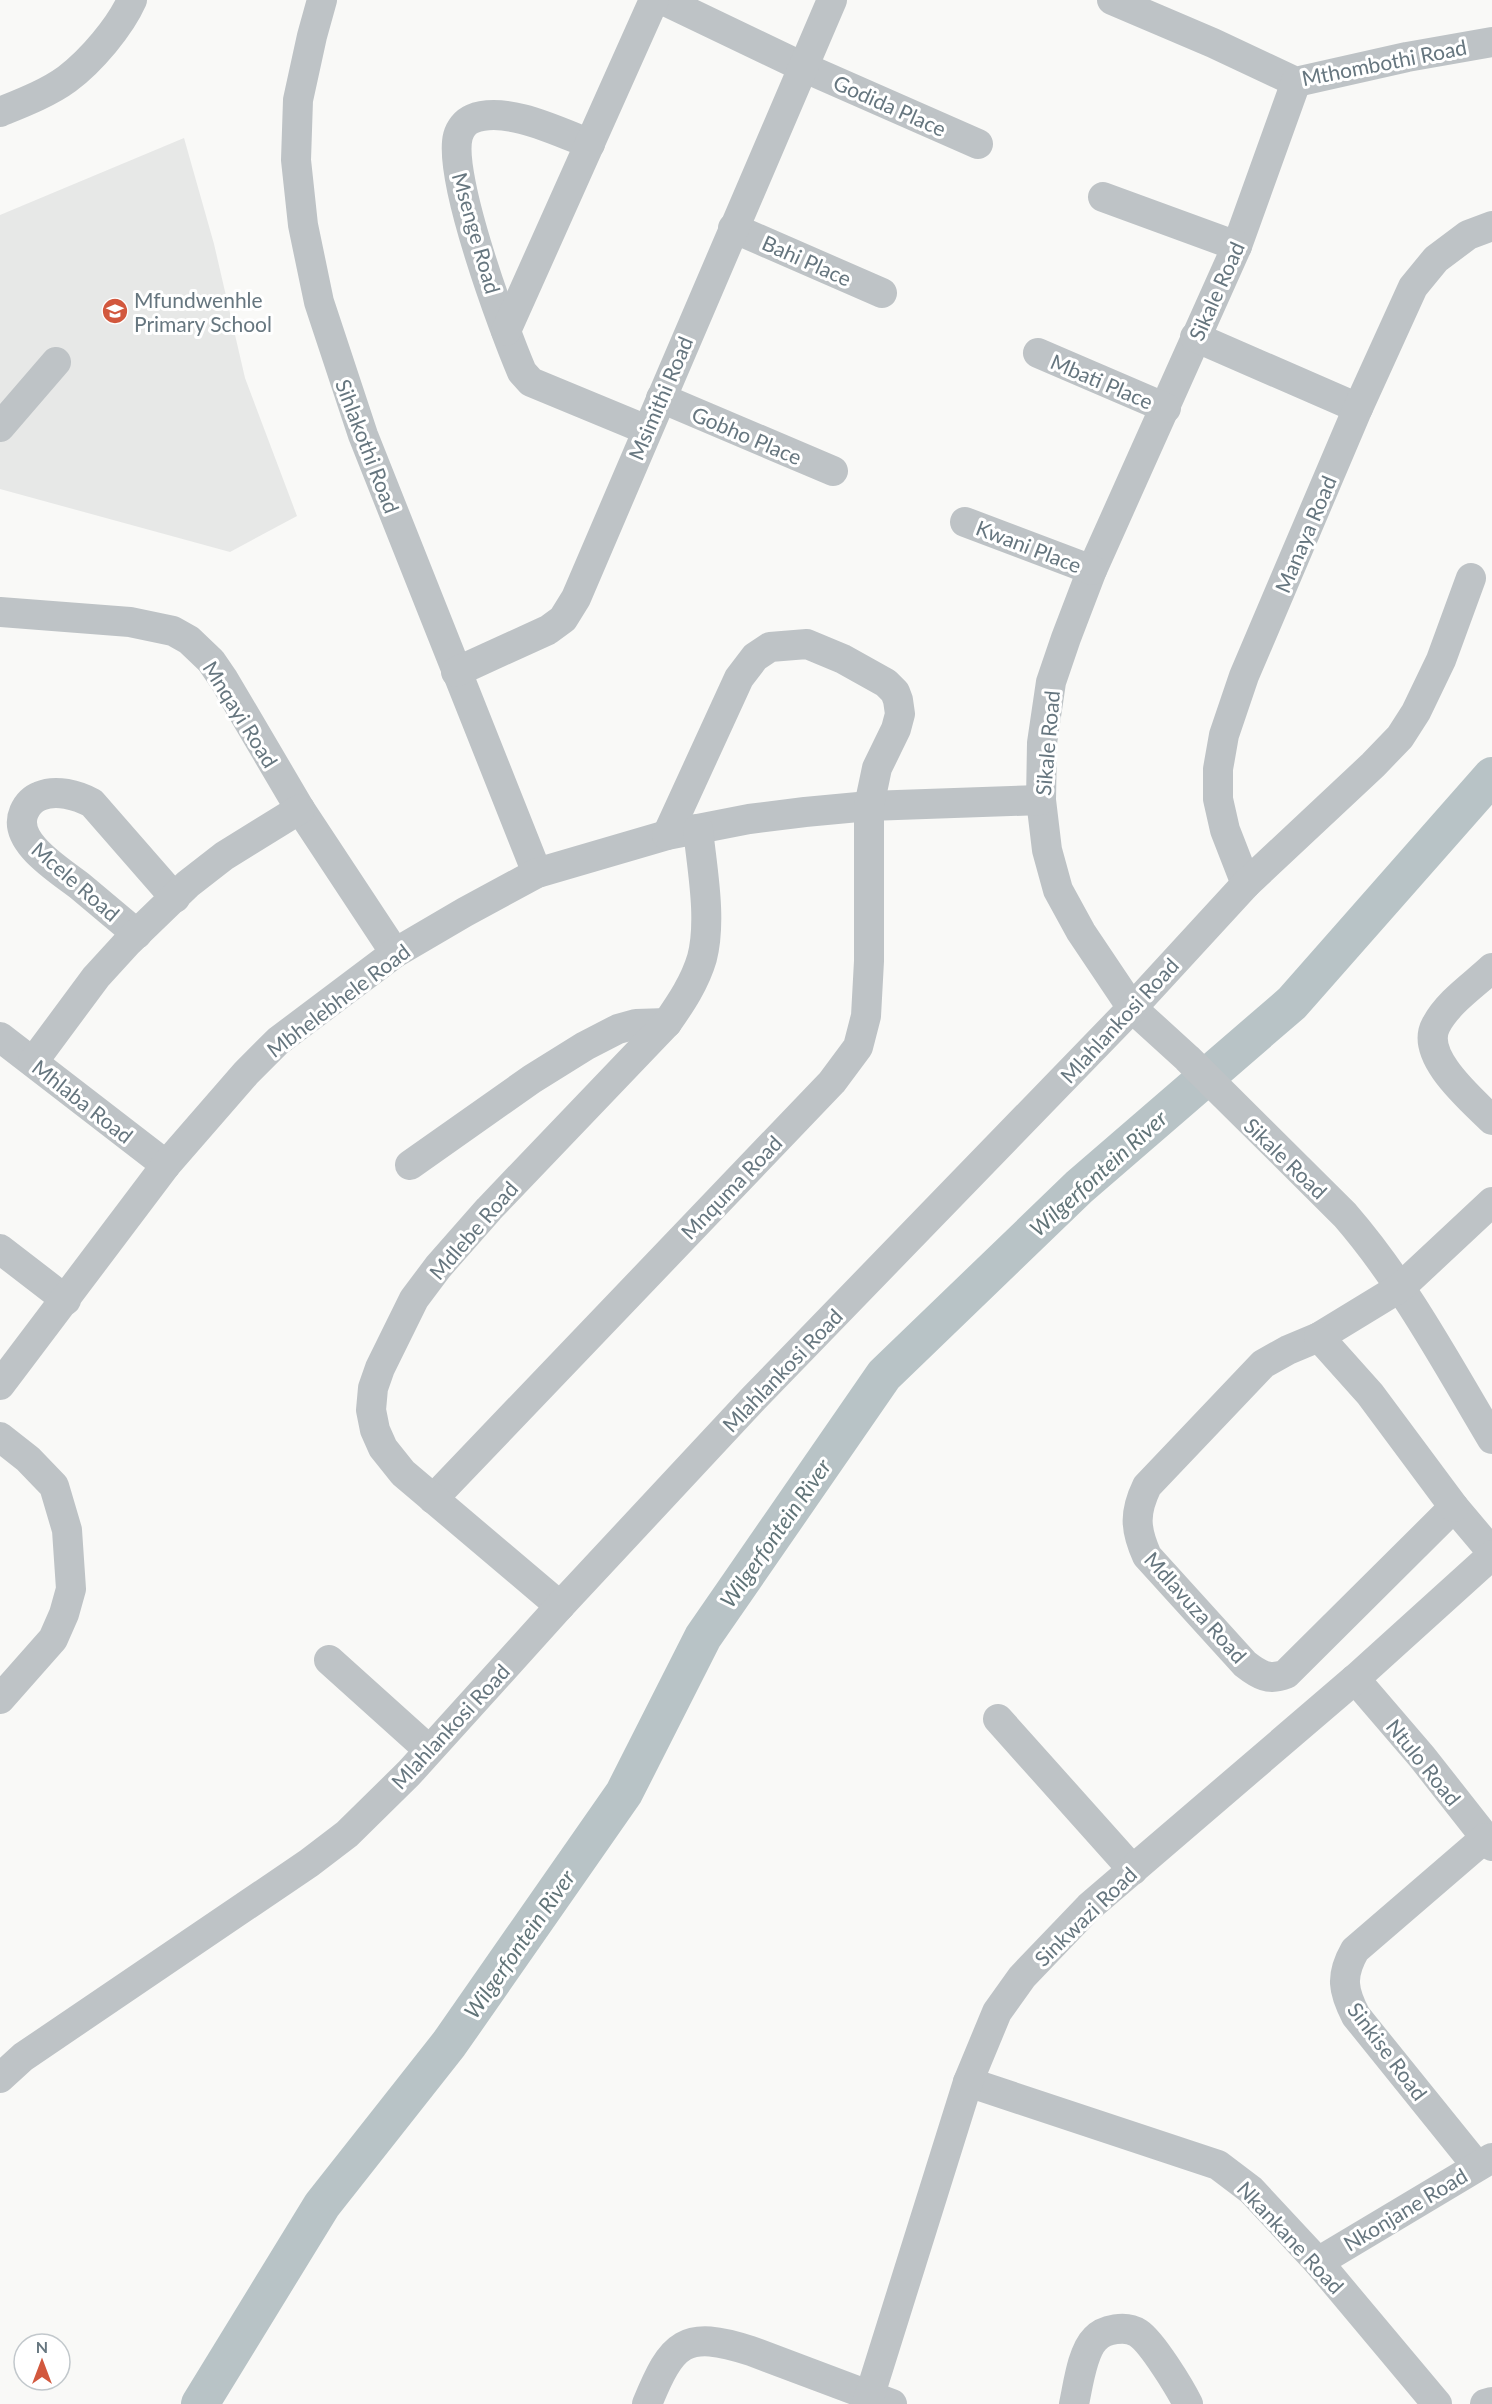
<svg xmlns="http://www.w3.org/2000/svg" width="1492" height="2404" font-family="Lato,sans-serif">
  <rect width="100%" height="100%" fill="#f9f9f7"/>
  <path fill="#e7e8e7" d="M184,138L214,244L245,378L297,516L230,552L0,489V215Z"/>
  <g fill="none" stroke-linecap="round" stroke-linejoin="round">
    <path stroke="#b8c3c6" stroke-width="38" d="M200,2404L322,2205L449,2044L624,1793L703,1637L884,1375L1079,1187L1292,1003L1492,776"/>
    <g stroke="#bec3c6" stroke-width="30">
      <path d="M322,0L312,36L298,100L296,160L303,225L319,302L363,435L537,873"/>
      <path d="M663,0L803,67L978,144"/>
      <path d="M1112,0L1213,43L1296,82L1407,57L1492,42"/>
      <path d="M1296,82L1237,246L1092,570L1066,638L1051,682L1042,743L1041,800L1047,850L1058,890L1081,932L1132,1008L1187,1058L1345,1215C1404,1283 1446,1362 1492,1439"/>
      <path d="M0,112C22,103 48,93 67,79C91,61 120,27 132,0"/>
      <path d="M590,144C559,132 505,105 472,119C465,122 460,129 458,136C447,176 504,330 522,372L531,382L647,430"/>
      <path d="M1103,197L1237,246"/>
      <path d="M733,228L882,293"/>
      <path d="M506,331L654,0"/>
      <path d="M1195,337L1358,408"/>
      <path d="M1038,353L1166,408"/>
      <path d="M661,398L833,471"/>
      <path d="M0,427L56,362"/>
      <path d="M965,522L1092,570"/>
      <path d="M0,612L130,622L173,631L189,640L211,661L224,680L300,809L395,953"/>
      <path d="M456,672L548,630L563,619L576,598L832,0"/>
      <path d="M1246,884L1225,830L1218,799V769L1224,735L1244,676L1358,408L1413,287L1436,259L1468,235L1492,226"/>
      <path d="M137,934C118,918 99,902 81,887C61,871 11,842 24,812C27,805 32,799 40,796C56,789 77,795 92,803L175,898"/>
      <path d="M1492,968C1474,985 1448,1002 1436,1025C1419,1056 1472,1100 1492,1120"/>
      <path d="M0,1037L166,1165"/>
      <path d="M33,1062L96,977L128,942L188,884L224,856L300,809"/>
      <path d="M410,1165L532,1079L585,1046L618,1029L636,1024L667,1023"/>
      <path d="M1492,1202L1401,1287L1319,1337L1288,1350L1263,1364L1147,1486C1134,1513 1135,1529 1147,1556L1245,1664C1259,1675 1269,1681 1286,1674L1454,1507L1492,1552"/>
      <path d="M0,1249L66,1300"/>
      <path d="M1319,1337L1370,1394L1454,1507"/>
      <path d="M0,1385L166,1165L246,1073L278,1041L395,953L465,912L537,873L667,835L749,819L805,812L869,806L1041,800"/>
      <path d="M0,1437L28,1459L54,1486L67,1530L71,1589L64,1614L53,1639L0,1699"/>
      <path d="M433,1499L832,1082L858,1047L866,1016L869,961V806L877,768L896,729L900,714L898,700L895,692L886,683L843,659L807,644L770,647L755,657L739,678L667,835"/>
      <path d="M560,1606L403,1473L383,1448L375,1430L371,1410L373,1388L380,1368L414,1299L438,1267L489,1209L667,1023C681,1003 695,982 702,958C712,919 702,869 698,829"/>
      <path d="M329,1660L429,1750"/>
      <path d="M1355,1679L1422,1757L1492,1846"/>
      <path d="M998,1719L1133,1870"/>
      <path d="M0,2078L23,2057L309,1863L347,1834L409,1773L560,1606L754,1398L1132,1008L1246,884L1373,765L1400,737L1416,712L1441,660L1471,578"/>
      <path d="M968,2082L1218,2165L1251,2190L1318,2262L1437,2404"/>
      <path d="M1477,2166L1356,2016C1343,1991 1340,1976 1355,1950L1485,1838"/>
      <path d="M1318,2262L1492,2158"/>
      <path d="M647,2404C672,2343 684,2329 751,2351L892,2404"/>
      <path d="M867,2404L968,2082L997,2012L1022,1977L1089,1907L1355,1679L1492,1555"/>
      <path d="M1074,2404C1078,2386 1082,2352 1095,2339C1104,2329 1126,2325 1138,2333C1152,2342 1180,2388 1188,2404"/>
      <path d="M1485,2404L1492,2402"/>
    </g>
  </g>
  <defs>
    <g id="school-disc" transform="scale(1.35)"><circle r="9.5" fill="#d2583e" stroke="#fff"/><path d="M0-5L7-2L0 1L-7-2ZM-4 1L0 2.5L4 1V4Q0 6-4 4Z" fill="#fff"/></g>
  </defs>
  <g fill-rule="evenodd">
    <use href="#school-disc" x="115" y="311"/>
  </g>
  <g text-anchor="middle" dominant-baseline="central" stroke-width="6" stroke-linejoin="round" paint-order="stroke">
    <g font-size="21" fill="#66767f" stroke="#fff">
      <text transform="translate(1384 62) rotate(-11)">Mthombothi Road</text>
      <text transform="translate(890 105) rotate(24)">Godida Place</text>
      <text transform="translate(477 233) rotate(74)">Msenge Road</text>
      <text transform="translate(807 260) rotate(24)">Bahi Place</text>
      <text transform="translate(1216 291) rotate(-66)">Sikale Road</text>
      <text transform="translate(1102 381) rotate(23)">Mbati Place</text>
      <text transform="translate(660 398) rotate(-67)">Msimithi Road</text>
      <text transform="translate(747 435) rotate(23)">Gobho Place</text>
      <text transform="translate(368 446) rotate(69)">Sihlakothi Road</text>
      <text transform="translate(1305 534) rotate(-67)">Manaya Road</text>
      <text transform="translate(1029 546) rotate(21)">Kwani Place</text>
      <text transform="translate(241 714) rotate(58)">Mnqayi Road</text>
      <text transform="translate(1047 743) rotate(-85)">Sikale Road</text>
      <text transform="translate(76 881) rotate(41)">Mcele Road</text>
      <text transform="translate(338 1000) rotate(-37)">Mbhelebhele Road</text>
      <text transform="translate(1119 1020) rotate(-47)">Mlahlankosi Road</text>
      <text transform="translate(83 1101) rotate(38)">Mhlaba Road</text>
      <text transform="translate(1286 1158) rotate(44)">Sikale Road</text>
      <text transform="translate(731 1187) rotate(-46)">Mnquma Road</text>
      <text transform="translate(473 1230) rotate(-49)">Mdlebe Road</text>
      <text transform="translate(782 1370) rotate(-46)">Mlahlankosi Road</text>
      <text transform="translate(1196 1607) rotate(48)">Mdlavuza Road</text>
      <text transform="translate(450 1726) rotate(-47)">Mlahlankosi Road</text>
      <text transform="translate(1424 1762) rotate(51)">Ntulo Road</text>
      <text transform="translate(1085 1916) rotate(-44)">Sinkwazi Road</text>
      <text transform="translate(1388 2051) rotate(53)">Sinkise Road</text>
      <text transform="translate(1405 2209) rotate(-31)">Nkonjane Road</text>
      <text transform="translate(1291 2237) rotate(47)">Nkankane Road</text>
    </g>
    <g font-size="21" fill="#66767f" stroke="#fff" text-anchor="start">
      <text x="134" y="299">Mfundwenhle<tspan x="134" dy="24">Primary School</tspan></text>
    </g>
    <g font-size="22" font-style="italic" fill="#617478" stroke="#fff">
      <text transform="translate(1098 1173) rotate(-42)">Wilgerfontein River</text>
      <text transform="translate(775 1533) rotate(-55)">Wilgerfontein River</text>
      <text transform="translate(519 1944) rotate(-55)">Wilgerfontein River</text>
    </g>
  </g>
  <g transform="translate(42 2362)"><circle r="28" fill="#ffffff" stroke="#c2c8cc" stroke-width="1.5"/>
  <path d="M0-4.5L10 22L0 15L-10 22Z" fill="#d2583e"/>
  <text y="-9" font-size="16" font-weight="bold" text-anchor="middle" fill="#66767f">N</text>
  </g>
</svg>
